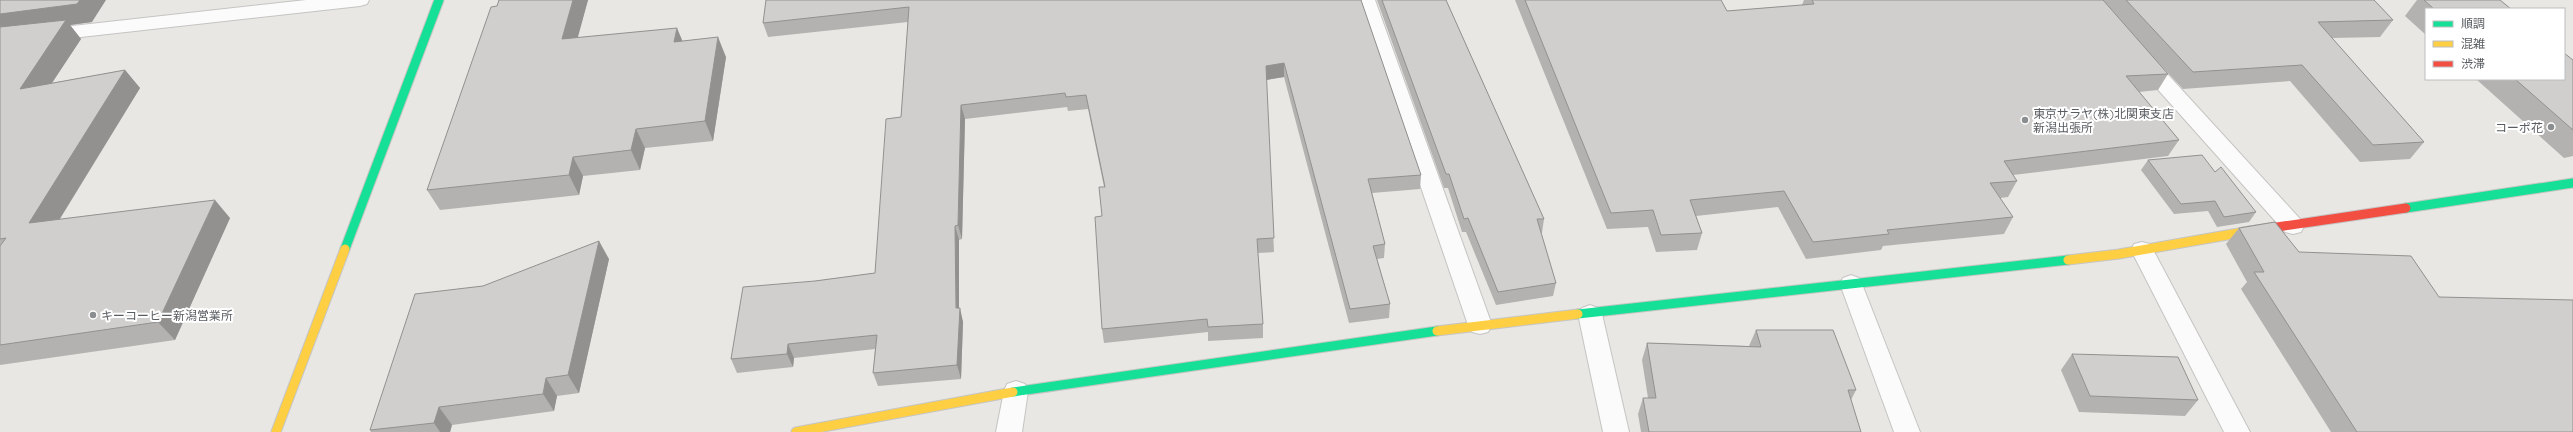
<svg xmlns="http://www.w3.org/2000/svg" width="2573" height="432" font-family="Quicksand,'Noto Sans JP',sans-serif">
  <rect width="100%" height="100%" fill="#e9e7e3"/>
  <g fill="none" stroke-linecap="round" stroke-linejoin="round">
    <g stroke="#c4c4c3" stroke-width="2">
      <g id="street">
        <path d="M306,0H369L367,4L360,6L0,46V34Z"/>
        <path d="M1357,0H1375L1492,325L1488,332L1480,334L1472,332L1468,325Z"/>
        <path d="M2143,54L2150,55L2301,220L2304,226L2301,232L2293,234L2285,232L2136,65L2133,60L2136,55Z"/>
        <path d="M2142,242L2150,244L2250,432H2224L2131,250L2134,244Z"/>
        <path d="M1851,275L1859,278L1862,284L1920,432H1894L1840,284L1843,278Z"/>
        <path d="M1590,305L1598,308L1602,314L1629,432H1603L1578,314L1582,308Z"/>
        <path d="M1016,381L1025,384L1028,391L1022,432H996L1004,391L1007,384Z"/>
      </g>
    </g>
    <g stroke="#c5c5c5" stroke-width="11">
      <g id="fast">
        <path d="M2406,208L2573,183"/>
        <path d="M345,249L439,0"/>
        <path d="M1578,314L2068,260"/>
        <path d="M1013,392L1437,331"/>
      </g>
    </g>
    <g stroke="#c5c5c5" stroke-width="11">
      <g id="slow">
        <path d="M2068,260L2119,254L2250,231"/>
        <path d="M1437,331L1578,314"/>
        <path d="M276,432L345,249"/>
        <path d="M796,432L1013,392"/>
      </g>
    </g>
    <g stroke="#c5c5c5" stroke-width="11">
      <path id="jam" d="M2250,231L2406,208"/>
    </g>
    <use href="#street" fill="#fcfbfb" fill-rule="evenodd"/>
    <use href="#fast" stroke="#16e098" stroke-width="9"/>
    <use href="#slow" stroke="#ffcf43" stroke-width="9"/>
    <use href="#jam" stroke="#f24e42" stroke-width="9"/>
  </g>
  <g fill="#b4b2b0">
    <path d="M0,0L92,22L70,25L81,39L52,83L125,70L140,88L60,219L230,218L175,340L0,365Z"/>
    <path d="M499,0H588L577,38L682,41L726,57L713,141L645,148L640,170L583,176L579,195L440,210L427,190Z"/>
    <path d="M766,0H1361L1421,175L1420,189L1372,193L1385,244L1384,258L1377,259L1390,304L1389,318L1349,323L1284,77L1266,80L1274,252L1258,253L1263,324V338L1208,341V332L1104,343L1102,329V216L1104,187L1088,109L1068,111L1067,107L965,119L962,239L959,240V308L963,322L961,379L878,386L873,373L875,349L794,358L793,367L737,373L731,359L815,281L875,273L901,117L908,22L768,37L763,23Z"/>
    <path d="M1377,0H1446L1544,219L1542,233H1541L1556,283L1553,296L1496,305L1466,232H1462L1448,188H1444Z"/>
    <path d="M1515,0H1721L1727,11L1802,5L1804,0H2374L2393,20L2380,37L2332,38L2424,142L2410,159L2360,162L2290,81L2183,89L2155,59L2168,74L2158,90L2139,92L2179,140L2168,156L2013,175L2017,181L2008,197L2000,198L2013,217L2004,234L1883,246L1881,250L1806,259L1778,207L1696,216L1702,233L1697,250L1656,252L1648,227L1607,229Z"/>
    <path d="M2417,0H2500L2511,9H2426V35L2405,16Z"/>
    <path d="M2573,60V156L2564,158L2476,79H2564Z"/>
    <path d="M2148,160L2215,172L2256,212L2249,222L2217,227L2208,211L2174,214L2141,170Z"/>
    <path d="M2239,228L2299,252L2439,297L2573,432H2331L2241,289L2247,282L2226,244Z"/>
    <path d="M609,259L579,393L557,396L554,411L452,425L450,432H371L370,430L483,286Z"/>
    <path d="M1756,330L1856,390L1851,400L1861,432H1641L1638,414L1643,398H1648L1642,360L1647,343L1749,346Z"/>
    <path d="M2072,354L2198,400L2185,416L2079,412L2061,370Z"/>
  </g>
  <g fill="#929190">
    <path d="M80,0H106L92,22L70,25L81,39L36,107L20,89L0,34V14Z"/>
    <path d="M573,0H588L572,59L562,39Z"/>
    <path d="M677,28L685,47L674,42Z"/>
    <path d="M718,37L726,57L713,141L705,121Z"/>
    <path d="M1284,63V77L1266,80V66Z"/>
    <path d="M125,70L140,88L46,241L29,223Z"/>
    <path d="M961,105L965,119L962,239L958,225Z"/>
    <path d="M636,129L645,148L640,170L631,150Z"/>
    <path d="M573,157L583,176L579,195L569,175Z"/>
    <path d="M215,200L230,218L175,340L158,322Z"/>
    <path d="M955,226L959,240V311L960,308L963,322L961,379L957,365Z"/>
    <path d="M599,241L609,259L579,393L568,375Z"/>
    <path d="M788,344L794,358L793,367L787,354Z"/>
    <path d="M546,378L557,396L554,411L543,394Z"/>
    <path d="M439,407L452,425L450,432H440L434,423Z"/>
  </g>
  <g fill="#d1cfcd" stroke="#929190">
    <path d="M0,0H80L77,4L0,14Z"/>
    <path d="M499,0H573L562,39L677,28L674,42L718,37L705,121L636,129L631,150L573,157L569,175L427,190L491,7L497,6Z"/>
    <path d="M766,0H1361L1421,175L1368,179L1385,244L1373,246L1390,304L1350,309L1284,63L1266,66L1274,238L1257,239L1263,324L1208,327L1207,319L1102,329L1095,217L1102,216L1099,187H1105L1086,95L1066,97L1065,93L961,105L958,225L955,226L956,308H960L957,365L873,373L877,335L788,344L787,354L731,359L743,287L815,281L875,273L886,119L901,117L909,7L763,23Z"/>
    <path d="M1382,0H1446L1544,219H1537L1556,283L1498,292L1468,218L1464,219L1449,174H1446Z"/>
    <path d="M1525,0H1721L1727,11L1814,4L1812,0H2103L2168,74L2126,76L2179,140L2004,161L2017,181L1990,183L2013,217L1887,230L1889,234L1813,242L1784,191L1690,200L1702,233L1661,235L1653,210L1611,213Z"/>
    <path d="M2126,0H2374L2393,20L2318,22L2424,142L2373,145L2302,65L2193,72Z"/>
    <path d="M2424,0H2500L2511,9H2434Z"/>
    <path d="M66,20L20,89L125,70L29,223L215,200L158,322L0,345V246L6,238L0,239V27Z"/>
    <path d="M2564,53L2573,60V130L2515,79H2564Z"/>
    <path d="M2202,155L2215,172L2221,167L2256,212L2224,217L2215,201L2181,204L2148,160Z"/>
    <path d="M2275,222L2299,252L2411,256L2439,297L2573,300V432H2357L2254,272H2264L2239,228Z"/>
    <path d="M599,241L568,375L546,378L543,394L439,407L434,423L370,430L415,294L483,286Z"/>
    <path d="M1756,330H1833L1856,390H1848L1861,432H1649L1643,398H1656L1647,343L1761,347Z"/>
    <path d="M2072,354L2178,357L2198,400L2090,396Z"/>
  </g>
  <g fill="#8b8d8e" stroke="#fff" stroke-width="1.5">
    <circle cx="2025" cy="120" r="4"/>
    <circle cx="2551" cy="127" r="4"/>
    <circle cx="93" cy="315" r="4"/>
  </g>
  <g text-anchor="middle" dominant-baseline="central" stroke-width="4" stroke-linejoin="round" paint-order="stroke">
    <g font-size="12" fill="#595d61" stroke="#fff" text-anchor="start">
      <text x="2033" y="113">東京サラヤ(株)北関東支店<tspan x="2033" dy="14">新潟出張所</tspan></text>
      <text x="2543" y="127" text-anchor="end">コーポ花</text>
      <text x="101" y="315">キーコーヒー新潟営業所</text>
    </g>
  </g>
  <rect x="2425" y="8" width="140" height="72" fill="#ffffff" stroke="#bdbec0"/>
  <rect x="2433" y="21" width="20" height="6" fill="#16e098" stroke="#bdbec0"/>
  <text x="2461" y="28" font-size="12" fill="#595d61">順調</text>
  <rect x="2433" y="41" width="20" height="6" fill="#ffcf43" stroke="#bdbec0"/>
  <text x="2461" y="48" font-size="12" fill="#595d61">混雑</text>
  <rect x="2433" y="61" width="20" height="6" fill="#f24e42" stroke="#bdbec0"/>
  <text x="2461" y="68" font-size="12" fill="#595d61">渋滞</text>
</svg>
